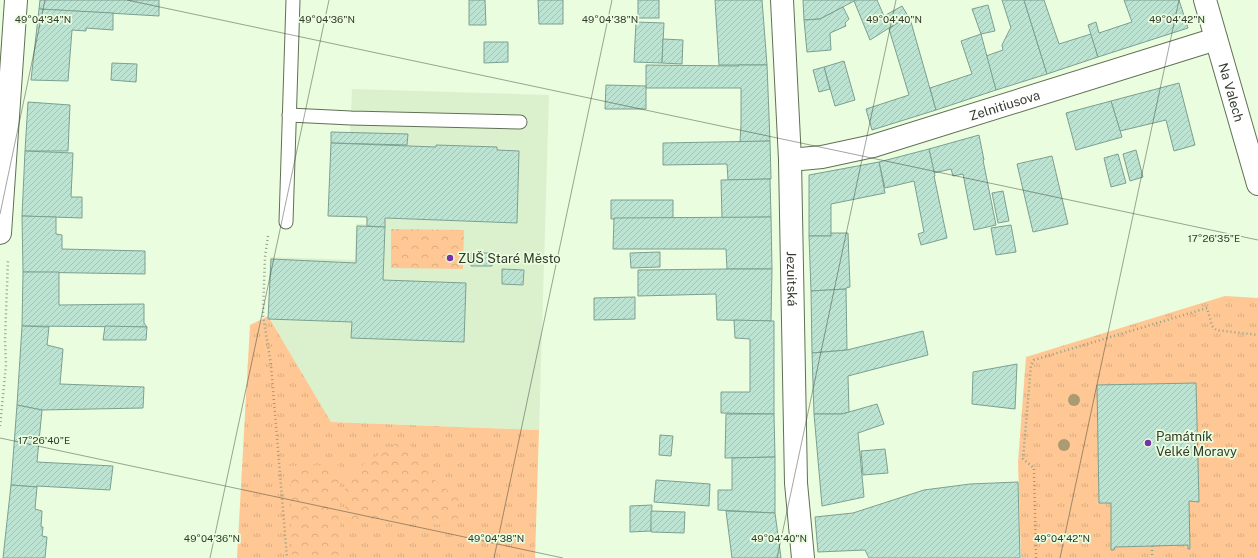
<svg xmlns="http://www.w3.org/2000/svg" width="1258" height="558" font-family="'Public Sans',sans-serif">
  <defs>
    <pattern id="grass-tufts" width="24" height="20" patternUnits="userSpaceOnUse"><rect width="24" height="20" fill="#fec794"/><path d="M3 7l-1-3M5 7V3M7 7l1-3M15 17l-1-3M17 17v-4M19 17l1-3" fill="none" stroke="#daac80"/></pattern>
    <pattern id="park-crowns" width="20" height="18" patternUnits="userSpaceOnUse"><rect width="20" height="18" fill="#fec794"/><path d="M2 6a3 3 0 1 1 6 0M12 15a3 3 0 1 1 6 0" fill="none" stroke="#daac80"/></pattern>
    <pattern id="building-hatch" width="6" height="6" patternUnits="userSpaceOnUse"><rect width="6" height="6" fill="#bde3d2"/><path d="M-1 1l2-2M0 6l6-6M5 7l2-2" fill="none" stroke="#a3c4b5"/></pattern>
  </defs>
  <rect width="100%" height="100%" fill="#eafdde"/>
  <path fill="#dbf1cd" d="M352,89L549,95L539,430L331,422L268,316L270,257L355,260L356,224H366V207L347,206Z"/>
  <g fill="url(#grass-tufts)">
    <path d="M1225,296L1258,298V558H1021L1018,462L1026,357Z"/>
    <path d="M268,316L331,422L539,430L535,558H237L250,325Z"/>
  </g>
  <g fill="url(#park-crowns)">
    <path d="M391,229L464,230L463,269L391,268Z"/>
    <path d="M402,439L420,452L422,466L435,480L458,499V519L455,525L348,521L345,512V477Z"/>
    <path d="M339,465L341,558H292L290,466Z"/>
  </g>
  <g fill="url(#building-hatch)" stroke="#7ca091">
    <path d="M40,0H159V16L39,9Z"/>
    <path d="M469,0H485L486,25H469Z"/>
    <path d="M538,0H563V24H539Z"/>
    <rect x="638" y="0" width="21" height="18"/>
    <path d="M715,0H762L767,65H719Z"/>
    <path d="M803,0H856L820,19L804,20Z"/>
    <path d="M856,0H877L884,16L902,6L908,16L870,40L854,1Z"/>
    <path d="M1002,0H1024L1047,74L996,90L986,56L1003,50L1002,45L1010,29L1011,28Z"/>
    <path d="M1024,0H1044L1059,44L1091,34L1098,57L1047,74Z"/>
    <path d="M1124,0H1179L1188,28L1098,57L1088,25L1096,22L1099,33L1132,22Z"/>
    <path d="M988,5L995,31L981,34L972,9Z"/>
    <path d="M843,7L849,19L845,23L846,26L830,33L831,50L807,52L804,20L820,19Z"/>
    <path d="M39,9L113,13V30L86,28V31L72,30L68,81L31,80Z"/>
    <path d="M909,15L936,110L872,130L866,109L909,95L889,29Z"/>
    <path d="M636,22L664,23L662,63L634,62Z"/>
    <path d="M981,34L996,90L936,110L930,88L972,74L961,41Z"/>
    <path d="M663,39L683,40L682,64L662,63Z"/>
    <path d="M484,42H508V62L484,63Z"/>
    <path d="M844,61L855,100L835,106L824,67Z"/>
    <path d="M112,63L137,64L136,82L111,80Z"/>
    <path d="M646,65L739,66L738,65H767L770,141L740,142L741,125V88H646Z"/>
    <path d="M824,67L830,89L819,92L813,70Z"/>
    <path d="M1179,83L1195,145L1174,151L1166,120L1120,131L1111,101Z"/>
    <path d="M606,85L646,86V109H605Z"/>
    <path d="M1111,101L1122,137L1076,150L1066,113Z"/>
    <path d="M28,102L70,105L68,151H25Z"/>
    <path d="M331,132L408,134L407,145L331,143Z"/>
    <path d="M979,135L984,160H983L996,225L974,230L963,174L953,176L951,169L934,173L929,149Z"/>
    <path d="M770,141L771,179L728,180L727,164L663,165V143Z"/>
    <path d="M331,143L436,147V145L497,147V150L519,151L517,223L385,218V227L367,226V217L328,216Z"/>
    <path d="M929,149L935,176H934L947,238L921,245L918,234L924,232L914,181L885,188L879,162Z"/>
    <path d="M1136,150L1143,177L1130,181L1123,154Z"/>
    <path d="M25,151L73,153L71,197H82V218L22,216Z"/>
    <path d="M1118,154L1126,183L1111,187L1104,158Z"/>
    <path d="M1052,156L1068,224L1033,232L1017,164Z"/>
    <path d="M879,162L885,193L831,204V236H809V175Z"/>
    <path d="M770,179L771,217L722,218L721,180Z"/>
    <path d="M1003,191L1009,221L998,223L992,193Z"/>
    <path d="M611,200H673V218L611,219Z"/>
    <path d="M22,216L56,217V234L62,235V249L145,251V274L23,272Z"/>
    <path d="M771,217L772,269H727L726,249H613L614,218Z"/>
    <path d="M1011,225L1016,252L996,255L991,228Z"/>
    <path d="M357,226L385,227L383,280L466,283L464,342L351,338L352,322L268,319L271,259L356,263Z"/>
    <path d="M831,233H848L850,287L846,288V289L811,291L809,236H831Z"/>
    <path d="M660,252V267L631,268L630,253Z"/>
    <path d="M471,253H493L492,266H471Z"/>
    <path d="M502,269L524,270L523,285L502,284Z"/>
    <path d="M727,269H772L771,321L717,320L716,294L638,296V270Z"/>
    <path d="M23,272H59V305L144,304V323L147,327L22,326Z"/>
    <path d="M846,289L847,350L812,353L811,291Z"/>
    <path d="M635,297V319L594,320V298Z"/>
    <path d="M734,320L774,321V414L721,413V392H750V339L735,338Z"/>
    <path d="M22,326L49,327L47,345L63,349L60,384L144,387L143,408L42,410L17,405Z"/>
    <path d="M105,326L147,327L146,340H103Z"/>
    <path d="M923,331L928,355L848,376L849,412L842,414H814L812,353L847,350Z"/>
    <path d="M1017,364L1015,409L972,404L973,372Z"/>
    <path d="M1196,383L1199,502L1189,501L1190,549H1188V545L1115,547L1114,550H1111V503H1099L1097,385Z"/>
    <path d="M877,404L884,424L858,433L864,497L822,506L814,414H842Z"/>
    <path d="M17,405L42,410L37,462L113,466L110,490L37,486V487L11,485Z"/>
    <path d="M726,414H774L775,457L725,458Z"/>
    <path d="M660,435L673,436L671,456L659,455Z"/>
    <path d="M885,449L888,473L863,475L861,451Z"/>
    <path d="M775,457V513L718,510V490H732V458Z"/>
    <path d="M656,480L710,484L709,506L654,502Z"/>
    <path d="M1018,482L1020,558H869L865,550L818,552L815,517L853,513L924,490L970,484Z"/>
    <path d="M11,485L37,487L35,509L42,511L41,527H43L42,536L47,537L45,558H3Z"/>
    <path d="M652,505L651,531L630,532V506Z"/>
    <path d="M651,511L685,512L684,533L651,532Z"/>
    <path d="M726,511L775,513L781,558H732Z"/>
  </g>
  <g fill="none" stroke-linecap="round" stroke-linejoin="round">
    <g stroke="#607055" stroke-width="15">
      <g id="service">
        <path d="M289,115L351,118L520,122"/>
        <path d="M286,222L293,0"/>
      </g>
    </g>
    <g stroke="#607055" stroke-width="24">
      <g id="minor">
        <path id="s1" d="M782,0L790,160L796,483L803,558"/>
        <path id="s2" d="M1205,0L1258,184"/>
        <path id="s3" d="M790,160L822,157L873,146L1216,39"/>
        <path d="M0,233L16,0"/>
      </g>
    </g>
    <g stroke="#92a08a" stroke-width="2.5" stroke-dasharray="1 3" stroke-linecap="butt">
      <path d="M268,236L265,257L263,315L271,365L287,558"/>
      <path d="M0,426L6,365L5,340L8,259"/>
      <path d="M1152,546V558"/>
      <path d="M1036,558L1034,468L1023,459L1031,365L1034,360L1207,308L1212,326L1216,330L1258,335"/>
    </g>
    <use href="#service" stroke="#fff" stroke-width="13"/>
    <use href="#minor" stroke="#fff" stroke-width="22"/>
  </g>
  <g fill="#ab9b72">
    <circle cx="1074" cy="400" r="6"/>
    <circle cx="1064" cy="445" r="6"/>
  </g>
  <path fill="none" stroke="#333a2e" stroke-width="1" stroke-opacity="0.45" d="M127,0L1258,240M0,214L45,0M0,438L563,558M210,558L329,0M494,558L612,0M777,558L896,0M1060,558L1179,0"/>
  <g fill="#7333a7" stroke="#eafdde" stroke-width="1.5">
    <circle cx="450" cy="258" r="4"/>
    <circle cx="1148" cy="443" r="4"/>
  </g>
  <g text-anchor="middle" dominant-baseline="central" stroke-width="3.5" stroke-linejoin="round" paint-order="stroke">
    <g font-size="13" fill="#333a2e" stroke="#eafdde">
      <text stroke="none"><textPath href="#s2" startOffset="96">Na Valech</textPath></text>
      <text stroke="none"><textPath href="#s3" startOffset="222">Zelnitiusova</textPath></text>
      <text stroke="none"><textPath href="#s1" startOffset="279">Jezuitská</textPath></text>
    </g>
    <g font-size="13" fill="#333a2e" stroke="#eafdde" text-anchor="start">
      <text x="458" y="258">ZUŠ Staré Město</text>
      <text x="1156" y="436">Památník<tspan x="1156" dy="15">Velké Moravy</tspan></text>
    </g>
  </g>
  <g font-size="10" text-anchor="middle" fill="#333a2e" stroke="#eafdde" stroke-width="3.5" stroke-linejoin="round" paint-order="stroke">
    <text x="43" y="23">49°04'34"N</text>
    <text x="327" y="23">49°04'36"N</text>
    <text x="610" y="23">49°04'38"N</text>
    <text x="894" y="23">49°04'40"N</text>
    <text x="1177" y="23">49°04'42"N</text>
    <text x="1214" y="242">17°26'35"E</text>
    <text x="44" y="444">17°26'40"E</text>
    <text x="212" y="542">49°04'36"N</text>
    <text x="496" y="542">49°04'38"N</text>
    <text x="779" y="542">49°04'40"N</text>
    <text x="1062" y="542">49°04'42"N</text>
  </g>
</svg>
